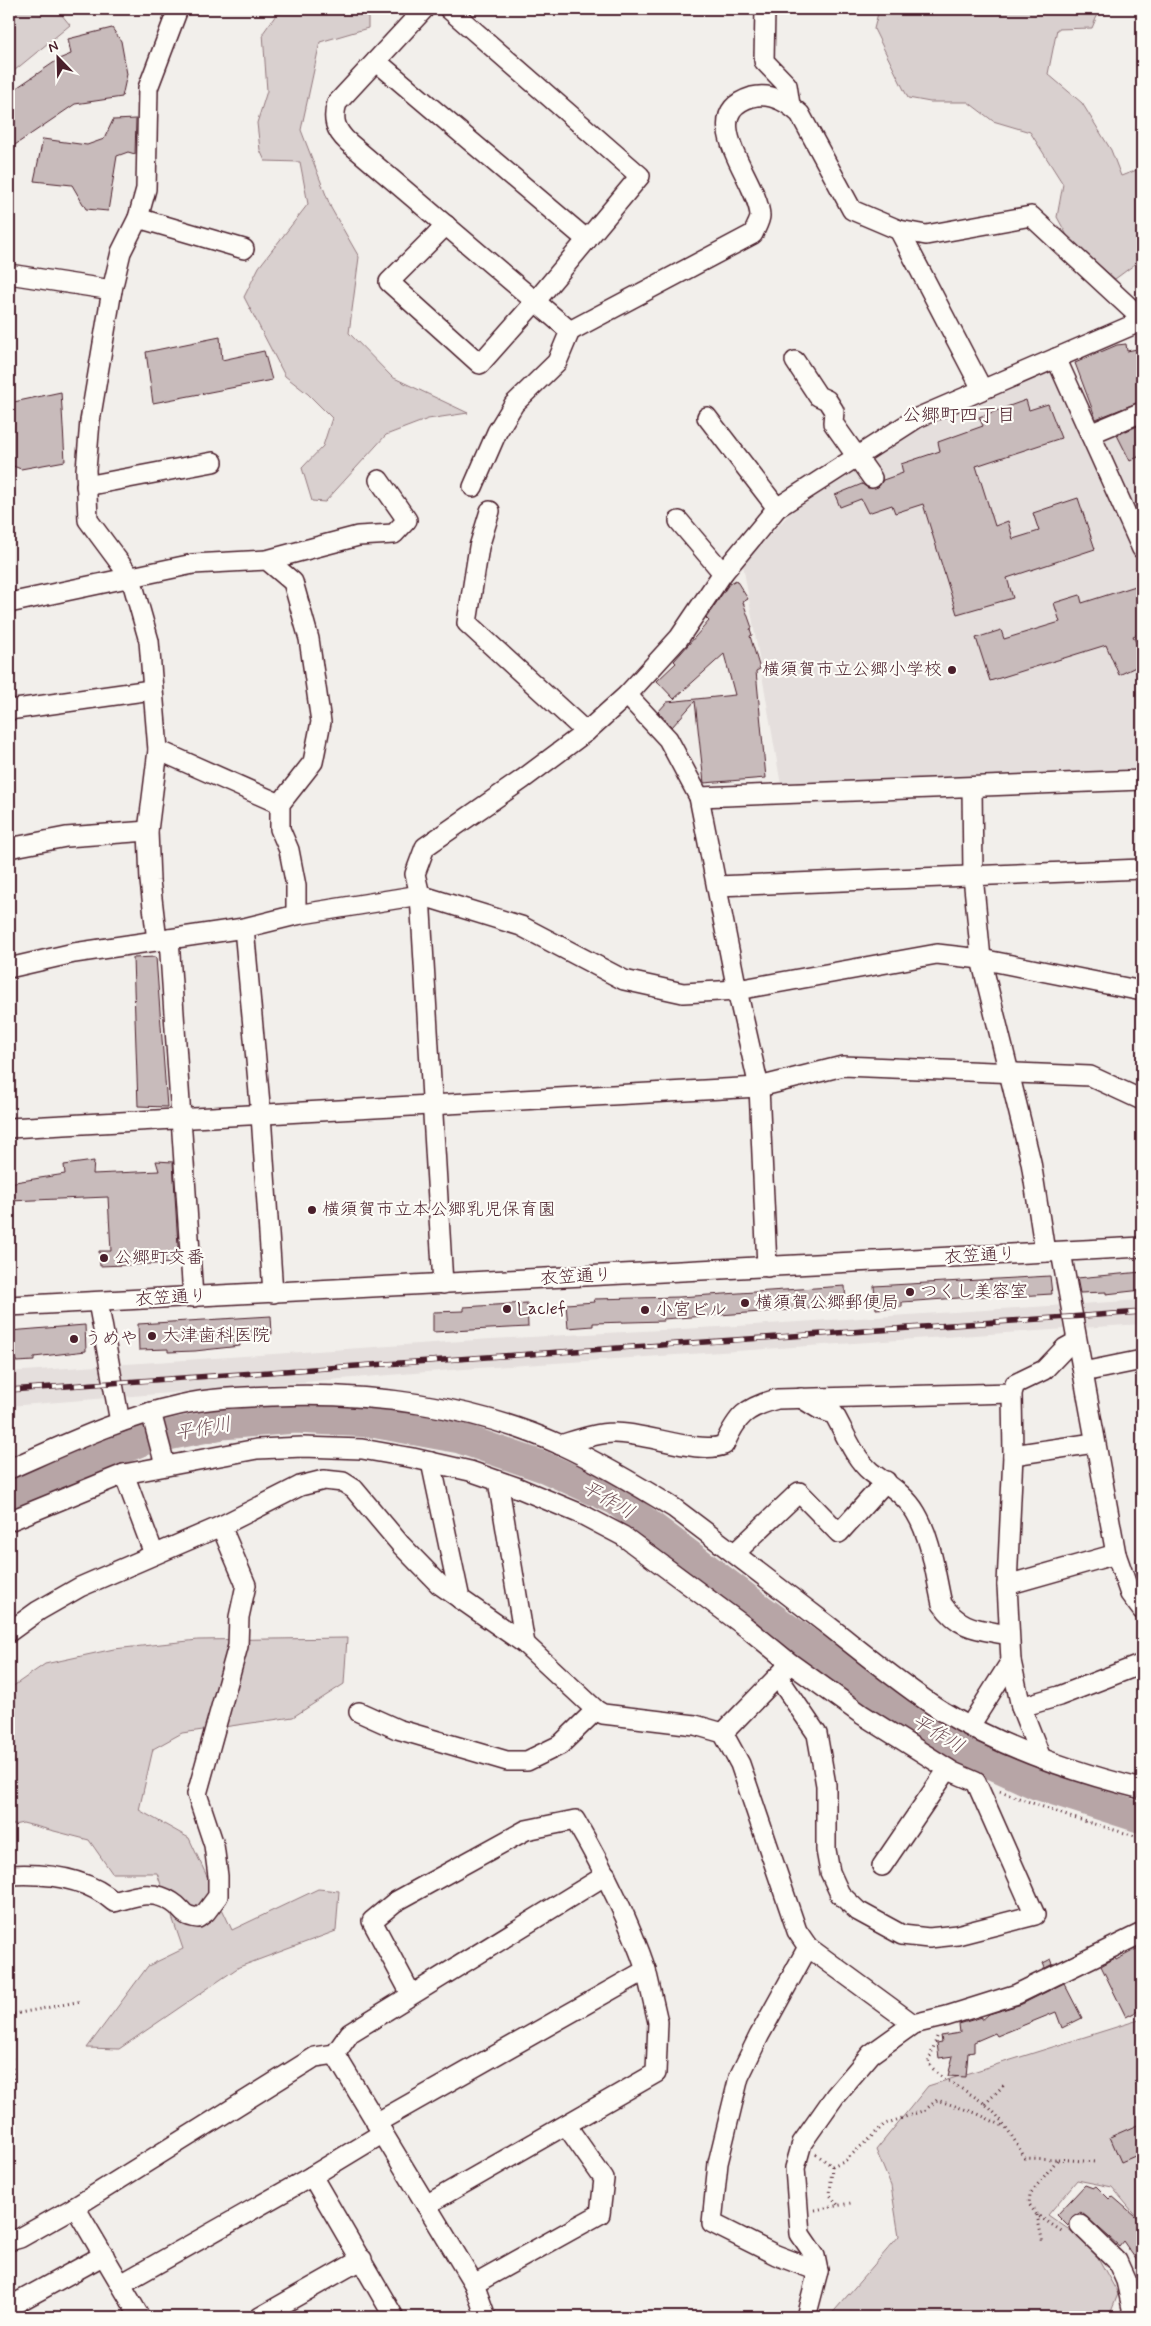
<svg xmlns="http://www.w3.org/2000/svg" width="1151" height="2326" font-family="Mynerve,'Klee One',sans-serif">
  <rect width="100%" height="100%" fill="#f2efeb"/>
  <filter id="ink" filterUnits="userSpaceOnUse"><feTurbulence type="fractalNoise" baseFrequency=".02" numOctaves="2"/><feDisplacementMap in="SourceGraphic" scale="10" xChannelSelector="R" yChannelSelector="G"/><feConvolveMatrix kernelMatrix="1 2 1 2 8 2 1 2 1" color-interpolation-filters="sRGB"/></filter>
  <g filter="url(#ink)">
    <g fill="#e5dfdd">
      <path d="M1046,371L1056,373L1142,568V772L781,785L743,565L789,514L911,432L950,413Z"/>
      <path d="M1142,418V528L1102,439Z"/>
      <path d="M1142,1300V1324L464,1369L9,1406V1372L491,1339L737,1326Z"/>
    </g>
    <g fill="#d9d0cf" stroke="#92787d">
      <path d="M9,9H57L70,25L9,75Z"/>
      <path d="M290,9H364L368,11V28L320,42L301,130L331,208L359,257L349,333L392,377L468,413L428,419L386,435L325,502L312,501L302,468L323,446L332,418L308,394L285,376L244,297L259,267L308,204L300,162L265,161L260,150L257,123L267,91L263,33L276,15Z"/>
      <path d="M879,9H1100L1092,28L1057,29L1048,74L1082,103L1111,150L1121,176L1142,168V259L1115,279L1069,239L1057,217L1063,184L1030,132L993,121L968,102H930L908,98L874,29Z"/>
      <path d="M347,1638L344,1684L293,1717L182,1733L153,1749L139,1810L189,1838L232,1930L318,1889L339,1891L336,1931L239,1967L119,2049L87,2048L148,1966L183,1949L157,1873H112L89,1840L23,1823L9,1826V1689L45,1664L114,1649L198,1640Z"/>
      <path d="M1142,2019V2223L1112,2187L1077,2180L1048,2215L1091,2245L1118,2294L1109,2317H829L899,2236L891,2186L876,2150L928,2086Z"/>
    </g>
    <g fill="none" stroke-linecap="round" stroke-linejoin="round">
      <path stroke="#b7a5a6" stroke-width="31" d="M9,1496L143,1440L222,1424L295,1418L372,1422L460,1438L544,1467L616,1500L760,1609L926,1729L979,1758L1036,1784L1142,1818"/>
    </g>
    <g fill="#c8bbbb" stroke="#4a1f2b">
      <path d="M112,28L121,41L127,74L122,97L75,104L9,149V93L59,59L71,54L68,39Z"/>
      <path d="M136,119L135,154L128,152L117,156L108,211L86,209L72,185L34,181L43,139L87,145L104,139L113,120Z"/>
      <path d="M220,337L222,360L264,351L272,380L153,403L146,352Z"/>
      <path d="M1126,344L1127,351L1142,348V401L1096,419L1075,363L1117,345Z"/>
      <path d="M61,392L65,461L21,469L13,466L9,443V403Z"/>
      <path d="M1026,400L1029,410L1048,404L1061,438L976,466L995,526L1008,521L1013,539L1039,531L1033,513L1078,498L1095,549L1007,578L1013,598L957,614L923,504L895,513L892,505L868,513L861,499L840,507L835,495L862,484L868,488L878,487L883,480L903,473L901,464L940,451L938,442L983,426L979,417Z"/>
      <path d="M1142,424V455L1130,461L1117,435Z"/>
      <path d="M736,580L748,599L743,602L752,628L750,629L752,635L750,636L760,669L756,671L766,778L704,783L695,701L672,727L658,712L667,702L735,695L724,654L674,699L657,681L676,663L674,661L709,621L706,618L729,584Z"/>
      <path d="M1142,584V633L1133,636L1142,655V664L1119,675L1106,645L990,681L976,638L1001,630L1004,639L1060,622L1054,603L1080,595L1082,603Z"/>
      <path d="M156,957L167,1107L138,1106L133,958Z"/>
      <path d="M94,1161L93,1174L159,1171L156,1161L173,1162L179,1263L100,1266L99,1251H111L108,1197L9,1201V1183L65,1174L64,1165Z"/>
      <path d="M1142,1272V1290L1106,1294V1292L1080,1293L1077,1278Z"/>
      <path d="M1050,1276L1052,1294L1001,1297V1295L902,1302V1307L876,1309L874,1286Z"/>
      <path d="M845,1286L846,1306L663,1319L664,1321L593,1323V1326L568,1328L566,1304L595,1302L594,1299L679,1297Z"/>
      <path d="M527,1303L528,1327L433,1332V1312L464,1311V1307Z"/>
      <path d="M271,1316L272,1334L239,1337L240,1346L195,1351L168,1352V1349L139,1350L138,1324Z"/>
      <path d="M85,1325L86,1351L34,1357V1361L16,1362V1359H9V1331Z"/>
      <path d="M1142,1946V2009L1126,2017L1101,1966L1115,1958L1116,1960Z"/>
      <path d="M1051,1959L1053,1964L1045,1968L1043,1963Z"/>
      <path d="M1064,1983L1082,2018L1062,2028L1056,2012L997,2036L995,2033L974,2042V2052L968,2053L966,2077L948,2076L953,2056L939,2058L937,2043L942,2042L941,2036L960,2033L959,2024L982,2017V2020L989,2014L1022,2004Z"/>
      <path d="M1142,2123V2153L1121,2162L1110,2137Z"/>
      <path d="M1085,2185L1093,2188L1096,2186L1109,2199L1112,2196L1142,2222V2268L1123,2241L1119,2246L1081,2212L1072,2218L1068,2226L1057,2215Z"/>
    </g>
    <g fill="none" stroke-linecap="round" stroke-linejoin="round">
      <g stroke="#4a1f2b" stroke-width="22">
        <g id="minor">
          <path d="M424,9L337,103C332,119 335,130 348,142L570,331L753,234C755,229 760,221 760,216C759,181 693,115 752,97C771,92 787,102 800,114L852,210L899,230L926,235L1031,216L1142,319"/>
          <path d="M765,9L764,61L787,85L790,105"/>
          <path d="M376,61L587,240"/>
          <path d="M138,218L244,249"/>
          <path d="M446,225L389,282L480,364L535,302L640,176L449,9"/>
          <path d="M899,230L982,389"/>
          <path d="M9,274L112,290"/>
          <path d="M1056,358L1142,549"/>
          <path d="M795,361L818,396L827,400L834,411L833,423L872,478"/>
          <path d="M707,417L777,508"/>
          <path d="M1090,434L1142,412"/>
          <path d="M86,486L213,462"/>
          <path d="M473,487L497,432L514,404L557,362L570,331"/>
          <path d="M490,511L479,547L467,623L586,732"/>
          <path d="M679,521L723,573"/>
          <path d="M267,560L358,536L394,534L407,520L379,480"/>
          <path d="M9,603L193,564L267,560L293,582L309,639L321,722L313,762L280,804V829L289,850L296,886V915"/>
          <path d="M627,695L668,739L699,797L737,990L759,1087L767,1267"/>
          <path d="M9,710L151,690"/>
          <path d="M158,750L280,804"/>
          <path d="M972,787L973,876L981,959L1031,1162L1045,1252"/>
          <path d="M699,797L1142,780"/>
          <path d="M9,848L66,837L148,831"/>
          <path d="M717,886L1142,869"/>
          <path d="M244,928L261,1115L273,1293"/>
          <path d="M169,939L193,1297"/>
          <path d="M157,941L150,881L148,831L158,750L149,641L131,578L88,520L86,470L90,421L112,290L121,252L138,218L146,189L148,88L178,9"/>
          <path d="M9,968L74,953L244,928L296,915L420,895L521,926L624,980L683,993L737,990L937,954L981,959L1142,991"/>
          <path d="M9,1128L759,1087L843,1066L1090,1076L1142,1100"/>
          <path d="M1061,1252L1116,1554L1130,1594L1142,1610"/>
          <path d="M443,1284L420,895L415,874L425,847L523,779L586,732L627,695L679,638L723,573L777,508L917,418L1142,321"/>
          <path d="M98,1302L120,1422"/>
          <path d="M9,1306L1142,1247"/>
          <path d="M1083,1372L1142,1360"/>
          <path d="M801,1398L819,1409L834,1414C845,1433 854,1458 871,1472C888,1485 905,1494 916,1513C932,1540 935,1574 942,1604C960,1630 979,1629 1008,1635"/>
          <path d="M151,1412L165,1465"/>
          <path d="M560,1445C577,1440 596,1433 613,1433C645,1432 698,1455 724,1445C738,1415 745,1408 777,1399L1012,1393"/>
          <path d="M1013,1455L1094,1443"/>
          <path d="M431,1462L460,1599"/>
          <path d="M9,1469C64,1445 120,1418 179,1405C209,1398 242,1397 273,1396C369,1392 472,1405 561,1445C600,1463 637,1485 674,1508C726,1547 778,1587 830,1627C867,1656 903,1686 942,1711C1003,1748 1073,1772 1142,1789"/>
          <path d="M124,1474L154,1554"/>
          <path d="M498,1481L525,1644"/>
          <path d="M9,1521L124,1474L257,1449L303,1447L362,1449L413,1458L470,1471L516,1487L581,1514L623,1536L747,1628L790,1663L861,1714L953,1772L976,1782L1035,1915L957,1935L929,1938L902,1935L858,1911L840,1894L830,1872L826,1850V1785L817,1734L778,1677"/>
          <path d="M735,1553L799,1492L839,1533L886,1481"/>
          <path d="M1007,1585L1116,1554"/>
          <path d="M9,1632L38,1611L80,1587L221,1526L300,1486L324,1480L343,1482L354,1489L401,1545L439,1584L525,1644L596,1710L603,1714L695,1725L723,1733L740,1764L797,1931L808,1947L913,2024"/>
          <path d="M1011,1661L1021,1707L1041,1758"/>
          <path d="M1021,1707L1059,1696L1142,1664"/>
          <path d="M359,1712L397,1729L507,1761H527L560,1745L596,1710"/>
          <path d="M970,1726L1011,1661L1007,1585L1013,1455L1012,1393L1015,1384L1044,1370L1065,1348L1076,1342"/>
          <path d="M723,1733L786,1668"/>
          <path d="M882,1866L948,1769"/>
          <path d="M9,1875C45,1873 86,1877 114,1902C134,1896 153,1889 172,1902C185,1910 179,1915 198,1918L206,1912L218,1896V1876L214,1845L197,1794L238,1646L239,1617L246,1585L221,1526"/>
          <path d="M808,1947L759,2036L739,2077L718,2163L712,2223L776,2255L818,2271"/>
          <path d="M335,2054L474,2284L486,2317"/>
          <path d="M376,2123L646,1970C628,1917 603,1868 575,1820L526,1830L395,1902L372,1921L411,1994"/>
          <path d="M383,2133L312,2176L394,2317"/>
          <path d="M426,2205L656,2073L658,2022L646,1970"/>
          <path d="M75,2207L140,2317"/>
          <path d="M1080,2225L1117,2261L1126,2281L1134,2317"/>
          <path d="M9,2241L20,2238L75,2207L315,2057L335,2054L350,2033L606,1875"/>
          <path d="M121,2284L312,2176"/>
          <path d="M474,2284L600,2214L604,2179L566,2125"/>
          <path d="M9,2307L104,2255"/>
          <path d="M260,2317L362,2259"/>
          <path d="M806,2317L818,2271L815,2256L800,2234L795,2168L802,2143L835,2096L871,2054L913,2024L947,2016L1017,1994L1142,1933"/>
        </g>
      </g>
      <g stroke="#4a1f2b" stroke-width="3" stroke-dasharray="1 4" stroke-linecap="butt">
        <path d="M1000,1791L1070,1817L1142,1838"/>
        <path d="M9,2015L82,2001"/>
        <path d="M937,2037L928,2063C943,2082 966,2089 985,2104C1003,2119 1013,2138 1025,2158L1058,2159L1030,2194L1029,2204L1037,2215L1063,2232"/>
        <path d="M9,2038L13,2080L9,2083"/>
        <path d="M985,2104L1006,2083"/>
        <path d="M816,2154L832,2166L846,2160L885,2124L925,2110L937,2100L976,2113L1005,2127"/>
        <path d="M1058,2159L1095,2162"/>
        <path d="M832,2166L830,2195L838,2205"/>
        <path d="M815,2210L851,2203"/>
        <path d="M1037,2215L1043,2244"/>
      </g>
      <use href="#minor" stroke="#fdfcf7" stroke-width="19"/>
      <g stroke="#4a1f2b" stroke-width="5.5">
        <path id="rail" d="M9,1390L1142,1312"/>
      </g>
      <use href="#rail" stroke="#fdfcf7" stroke-width="4" stroke-dasharray="11" stroke-linecap="butt"/>
    </g>
  </g>
  <g fill="#4a1f2b" stroke="#fdfcf7" stroke-width="2">
    <circle cx="952" cy="670" r="5"/>
    <circle cx="312" cy="1210" r="5"/>
    <circle cx="104" cy="1258" r="5"/>
    <circle cx="910" cy="1292" r="5"/>
    <circle cx="745" cy="1303" r="5"/>
    <circle cx="507" cy="1309" r="5"/>
    <circle cx="645" cy="1310" r="5"/>
    <circle cx="152" cy="1336" r="5"/>
    <circle cx="74" cy="1339" r="5"/>
  </g>
  <g text-anchor="middle" dominant-baseline="central" stroke-width="4.5" stroke-linejoin="round" paint-order="stroke">
    <g font-size="18" fill="#4a1f2b" stroke="#fdfcf7" text-anchor="start">
      <text x="942" y="670" text-anchor="end">横須賀市立公郷小学校</text>
      <text x="322" y="1210">横須賀市立本公郷乳児保育園</text>
      <text x="114" y="1258">公郷町交番</text>
      <text x="920" y="1292">つくし美容室</text>
      <text x="755" y="1303">横須賀公郷郵便局</text>
      <text x="517" y="1309">Laclef</text>
      <text x="655" y="1310">小宮ビル</text>
      <text x="162" y="1336">大津歯科医院</text>
      <text x="84" y="1339">うめや</text>
    </g>
    <g font-size="18" fill="#4a1f2b" stroke="#fdfcf7">
      <text transform="translate(980 1256) rotate(-3)">衣笠通り</text>
      <text transform="translate(576 1277) rotate(-3)">衣笠通り</text>
      <text transform="translate(171 1298) rotate(-3)">衣笠通り</text>
    </g>
    <g font-size="19" fill="#4a1f2b" stroke="#fdfcf7">
      <text x="959" y="415">公郷町四丁目</text>
    </g>
    <g font-size="19" font-style="italic" fill="#704e56" stroke="#fdfcf7">
      <text transform="translate(203 1429) rotate(-10)">平作川</text>
      <text transform="translate(608 1500) rotate(30)">平作川</text>
      <text transform="translate(938 1734) rotate(31)">平作川</text>
    </g>
  </g>
  <rect width="1151" height="2326" fill="none" stroke="#fdfcf7" stroke-width="30"/>
  <rect x="15" y="15" width="1121" height="2296" fill="none" stroke="#4a1f2b" stroke-width="2" filter="url(#ink)"/>
  <g transform="translate(58 58) rotate(337)" stroke="#fdfcf7" stroke-width="4" paint-order="stroke">
  <path d="M0-4L9 19L0 12L-9 19Z" fill="#4a1f2b"/>
  <text y="-8" font-size="14" font-weight="bold" text-anchor="middle" fill="#4a1f2b">N</text>
  </g>
</svg>
